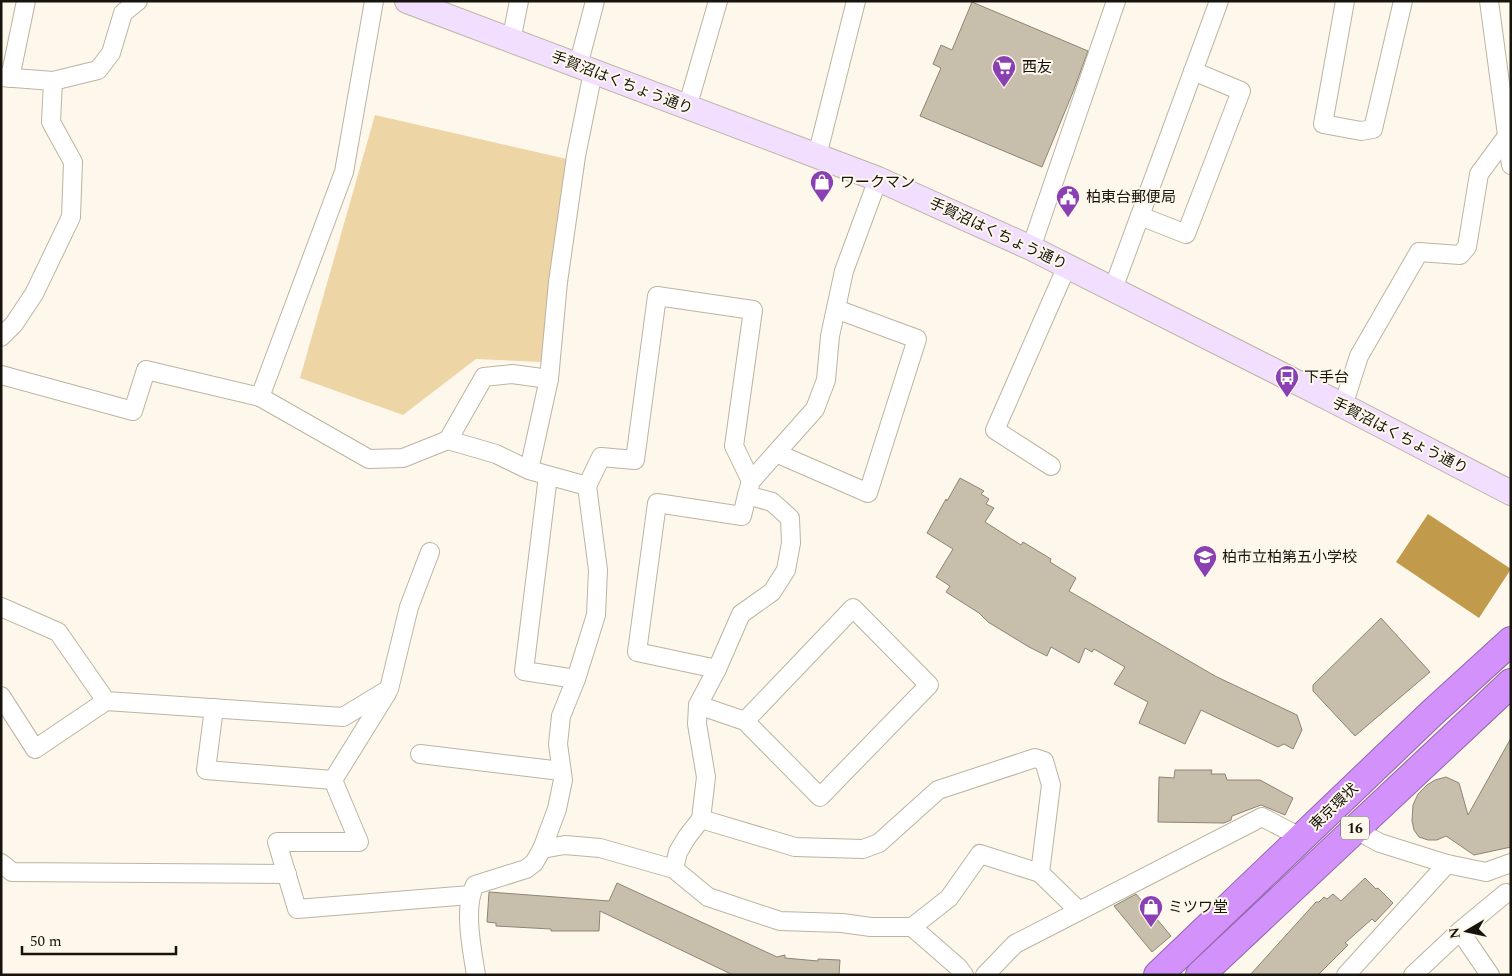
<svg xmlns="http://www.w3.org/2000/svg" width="1512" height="976" font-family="Spectral,'Noto Sans JP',serif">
  <rect width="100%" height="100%" fill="#fef8ec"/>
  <path fill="#edd5a5" d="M375,115L571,160L541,362L476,359L403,415L300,378Z"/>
  <path fill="#c19a4c" d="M1428,514L1511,569L1479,618L1396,562Z"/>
  <g fill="#c8beac" stroke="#8d8473">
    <path d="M972,2L1088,51L1073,92L1042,167L920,116L941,68L933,64L941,45L952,50Z"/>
    <path d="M960,478L984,491L981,494L989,499L986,504L994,508L985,522L1021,545L1023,542L1051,559L1050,562L1076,578L1069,591L1215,676L1297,715L1302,730L1293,749L1284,744L1278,747L1201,710L1185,744L1139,723L1148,702L1114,684L1125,667L1094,649L1092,652L1085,648L1079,663L1051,647L1047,656L1029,647L988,622L979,613L946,592L950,586L936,577L953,549L927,533L946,499L947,501Z"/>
    <path d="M1381,618L1430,672L1355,736L1313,691V685Z"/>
    <path d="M1511,738V847L1474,855L1446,836L1437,840H1428L1419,837L1414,830L1412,821L1413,805L1418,794L1427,785L1435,780L1446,777L1459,783L1468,815Z"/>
    <path d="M1175,770H1212L1211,774H1225L1227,780H1260L1293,798L1285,815L1261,805L1232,816L1231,820L1224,823L1158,822L1159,777L1174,778Z"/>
    <path d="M1365,878L1376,889L1378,888L1393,903L1375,922L1372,919L1345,943L1348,945L1318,975H1250L1316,902H1319L1324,897L1327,899L1333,894L1341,901Z"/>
    <path d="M617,883L777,957L785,955V958L818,961V959L840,960L839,975H733L600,911L599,931H551V929L496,926V923L487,922L489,892L609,901Z"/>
    <path d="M1136,894L1171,936L1152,952L1114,906Z"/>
  </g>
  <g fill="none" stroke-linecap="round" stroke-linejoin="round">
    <g stroke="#bdb3a1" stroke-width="20">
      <g id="street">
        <path d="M1345,1L1323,124L1361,131L1373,129L1403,1"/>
        <path d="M1489,1L1511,165"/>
        <path d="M511,41L519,1"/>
        <path d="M578,66L595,1"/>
        <path d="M1,77L53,81L98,70L111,53L123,13L138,1"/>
        <path d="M10,78L26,1"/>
        <path d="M687,108L718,1"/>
        <path d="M817,156L856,1"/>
        <path d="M1140,216L1186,234L1241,91L1193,71"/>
        <path d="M1031,248L1116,1"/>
        <path d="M1113,289L1219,1"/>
        <path d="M1,337L14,324L34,294L71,217L73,162L51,122L53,81"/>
        <path d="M1,375L133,411L146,370L260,397L344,172L374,1"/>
        <path d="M260,397L369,459L403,458L448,440L484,377L512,374L549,379"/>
        <path d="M1343,406L1359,356L1419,252L1460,255L1467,247L1479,174L1507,136"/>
        <path d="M448,440L496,454L529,470L587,486L598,570L596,615L576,679L561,716L558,744L563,780L557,809L542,849L565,845L600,848L674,869L708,897L780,921L842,923L871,927H912L958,967L964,975"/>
        <path d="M776,453L868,493L917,339L836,309"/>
        <path d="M1051,466L995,430L1067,266"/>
        <path d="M529,470L549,379L558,282L576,156L593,72"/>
        <path d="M548,476L524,671L576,679"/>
        <path d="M587,486L601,457L635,460L657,296L753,310L734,446L751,481"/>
        <path d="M1,607L58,632L106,701L343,717L389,689L409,607L430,552"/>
        <path d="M717,669L637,652L657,503L742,516L747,495"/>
        <path d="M1,696L35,749L106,701"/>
        <path d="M698,705L745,721L820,797L929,685L853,608L745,721"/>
        <path d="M214,708L206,770L333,780L387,693"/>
        <path d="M420,754L561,771"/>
        <path d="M333,780L359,842H277L297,909L470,895"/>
        <path d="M701,819L795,847L863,849L879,843L938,790L1035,758L1044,761L1051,785L1040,873"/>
        <path d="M1354,829L1380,843L1447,864L1486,872L1511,863"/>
        <path d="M1,863L12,872L287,874"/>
        <path d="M674,869L678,852L687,837L701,819L706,777L697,724L698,705L717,669L741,614L772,592L786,570L791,543L790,518L772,502L747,495L751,481L815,409L826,380L830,336L844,271L878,179"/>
        <path d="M912,927L949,898L980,854L1040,873L1079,911"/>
        <path d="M1460,931L1490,975"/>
        <path d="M476,975C472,950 463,907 475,885L526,869L534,863L542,849"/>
        <path d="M985,975L1015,944L1262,817L1302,838"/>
        <path d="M1346,975L1447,864"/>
        <path d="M1413,975L1460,931L1506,893"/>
      </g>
    </g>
    <g stroke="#bdb3a1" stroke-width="26">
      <path id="secondary" d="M407,1L878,179L1031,248L1338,403L1511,493"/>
    </g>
    <g stroke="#9166a8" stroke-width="30">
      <g id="highway">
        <path d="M1158,975L1432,713L1511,641"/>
        <path d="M1200,975L1511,683"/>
      </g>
    </g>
    <use href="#street" stroke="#fff" stroke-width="18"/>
    <use href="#secondary" stroke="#f2defe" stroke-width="24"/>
    <use href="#highway" stroke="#d392fb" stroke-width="28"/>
  </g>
  <defs>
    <g id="supermarket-pin" transform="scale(1.25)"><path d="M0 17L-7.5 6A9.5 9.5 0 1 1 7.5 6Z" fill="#8a40b2" stroke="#fef8ec"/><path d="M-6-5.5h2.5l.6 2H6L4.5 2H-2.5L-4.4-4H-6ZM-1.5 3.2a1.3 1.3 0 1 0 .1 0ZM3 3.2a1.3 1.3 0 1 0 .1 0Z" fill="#fff"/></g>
    <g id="shop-pin" transform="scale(1.25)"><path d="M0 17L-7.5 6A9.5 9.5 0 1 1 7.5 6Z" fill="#8a40b2" stroke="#fef8ec"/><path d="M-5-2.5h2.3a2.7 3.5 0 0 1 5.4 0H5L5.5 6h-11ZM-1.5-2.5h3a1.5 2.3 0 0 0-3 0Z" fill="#fff"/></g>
    <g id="civic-pin" transform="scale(1.25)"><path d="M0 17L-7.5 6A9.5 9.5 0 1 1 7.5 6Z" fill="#8a40b2" stroke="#fef8ec"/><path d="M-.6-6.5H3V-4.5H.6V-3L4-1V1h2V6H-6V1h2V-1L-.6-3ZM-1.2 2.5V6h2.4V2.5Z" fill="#fff"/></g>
    <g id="bus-pin" transform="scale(1.25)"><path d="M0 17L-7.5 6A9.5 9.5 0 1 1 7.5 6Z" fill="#8a40b2" stroke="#fef8ec"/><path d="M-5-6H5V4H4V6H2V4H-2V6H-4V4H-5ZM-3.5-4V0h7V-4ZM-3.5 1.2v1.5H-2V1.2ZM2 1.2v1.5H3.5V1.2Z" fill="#fff"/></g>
    <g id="school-pin" transform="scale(1.25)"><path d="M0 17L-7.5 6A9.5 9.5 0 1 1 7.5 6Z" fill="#8a40b2" stroke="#fef8ec"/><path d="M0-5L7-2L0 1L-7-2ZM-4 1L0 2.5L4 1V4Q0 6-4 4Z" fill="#fff"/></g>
  </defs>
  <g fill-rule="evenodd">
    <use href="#supermarket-pin" x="1004" y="67"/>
    <use href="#shop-pin" x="822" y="182"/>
    <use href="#civic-pin" x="1068" y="197"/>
    <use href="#bus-pin" x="1287" y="377"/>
    <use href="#school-pin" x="1205" y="557"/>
    <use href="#shop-pin" x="1151" y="907"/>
  </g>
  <g text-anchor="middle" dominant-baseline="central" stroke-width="4" stroke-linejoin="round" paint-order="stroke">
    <rect fill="#fef8ec" stroke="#5c5850" stroke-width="1" x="1341" y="816.5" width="28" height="23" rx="4"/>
    <g font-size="14" font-weight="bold" fill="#17140d">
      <text x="1355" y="828">16</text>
    </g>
    <g font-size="15" fill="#17140d" stroke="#fef8ec" text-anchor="start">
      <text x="1022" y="67">西友</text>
      <text x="840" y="182">ワークマン</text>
      <text x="1086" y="197">柏東台郵便局</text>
      <text x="1304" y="377">下手台</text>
      <text x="1222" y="557">柏市立柏第五小学校</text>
      <text x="1168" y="907">ミツワ堂</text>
    </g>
    <g font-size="15" fill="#17140d" stroke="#fef8ec">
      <text transform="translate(622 83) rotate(21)">手賀沼はくちょう通り</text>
      <text transform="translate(998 234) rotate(25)">手賀沼はくちょう通り</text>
      <text transform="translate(1400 436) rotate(27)">手賀沼はくちょう通り</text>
      <text transform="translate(1334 807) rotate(-44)">東京環状</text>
    </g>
  </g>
  <rect width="1512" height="976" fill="none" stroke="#17140d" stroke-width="5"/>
  <g transform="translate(1467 931) rotate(261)" stroke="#fef8ec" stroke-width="4" paint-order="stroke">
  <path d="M0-4L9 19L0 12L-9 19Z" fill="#17140d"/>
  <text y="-8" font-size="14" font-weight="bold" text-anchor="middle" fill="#17140d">N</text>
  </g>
  <path d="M22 946v8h154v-8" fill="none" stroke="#17140d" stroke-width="2.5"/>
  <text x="30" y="946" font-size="15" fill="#17140d" stroke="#fef8ec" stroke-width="4" paint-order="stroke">50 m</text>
</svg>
